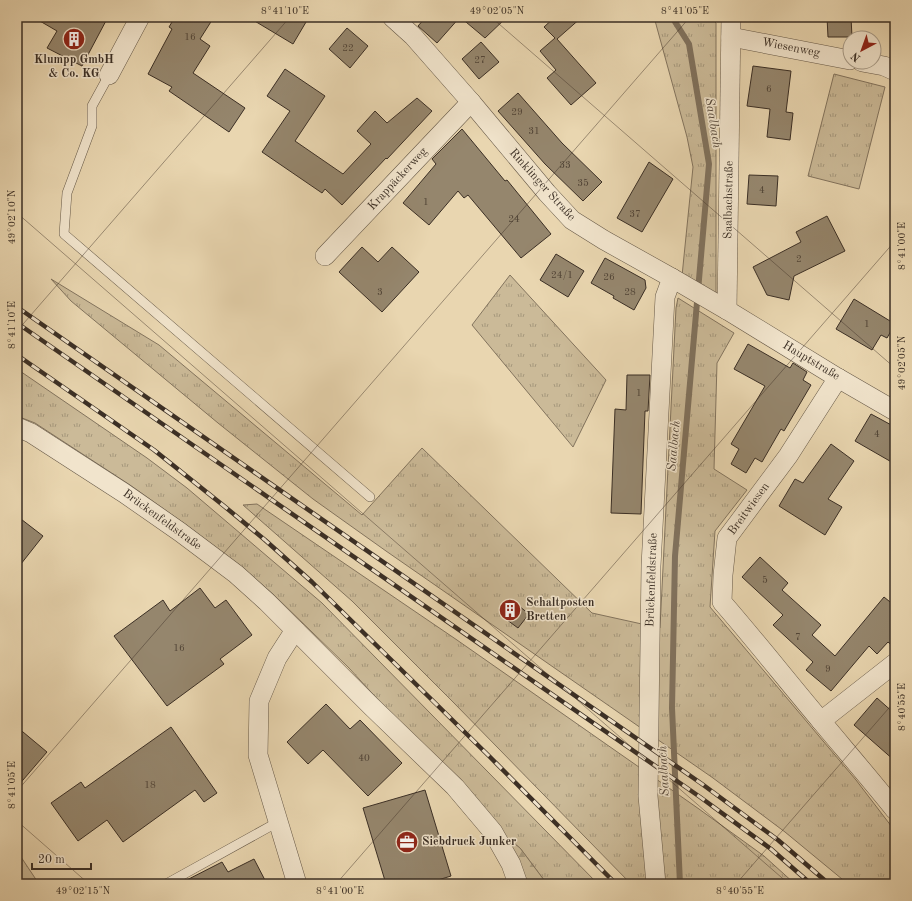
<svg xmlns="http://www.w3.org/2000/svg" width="912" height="901" font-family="'Old Standard TT',serif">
  <defs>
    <pattern id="grass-tufts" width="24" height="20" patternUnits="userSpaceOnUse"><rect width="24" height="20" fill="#cbba98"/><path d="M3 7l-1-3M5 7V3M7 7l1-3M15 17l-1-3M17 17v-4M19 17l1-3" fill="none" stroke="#a6987c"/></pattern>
    <pattern id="forest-firs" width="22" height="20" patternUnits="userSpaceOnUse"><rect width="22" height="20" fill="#cbba98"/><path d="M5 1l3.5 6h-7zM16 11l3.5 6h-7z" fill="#a6987c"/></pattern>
  </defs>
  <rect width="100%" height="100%" fill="#e9d6b0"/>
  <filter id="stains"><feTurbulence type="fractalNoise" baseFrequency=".005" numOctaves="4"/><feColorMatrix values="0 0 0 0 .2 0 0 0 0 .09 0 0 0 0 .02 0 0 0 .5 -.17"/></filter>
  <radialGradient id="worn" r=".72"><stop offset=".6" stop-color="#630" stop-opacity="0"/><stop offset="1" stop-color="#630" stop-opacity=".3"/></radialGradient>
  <g fill="url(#grass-tufts)" stroke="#83745e">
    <path d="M654,17H710L716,23V294L682,276L693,167L687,137Z"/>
    <path d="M834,74L885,87L859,189L808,176Z"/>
    <path d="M510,275L606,380L573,447L472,325Z"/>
    <path d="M51,279L159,345L362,515L422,448L592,613L660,628L676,308L678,298L734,333L717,363L714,469L747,490L715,531L710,607L856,780L895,831V884H848L785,832L713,778L386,551L313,499L218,423L71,301Z"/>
    <path d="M17,369L147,458L187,488L322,603L598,884H547L520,848L497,830L349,668L275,596L241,566L185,524L130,485L35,423L17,416Z"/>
    <path d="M257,504L457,640L699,809L764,856L795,884H631L454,703L352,601L243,505Z"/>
    <path d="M17,851L39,884H17Z"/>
  </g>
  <path fill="url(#forest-firs)" stroke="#83745e" d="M497,830L520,848L547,884H521Z"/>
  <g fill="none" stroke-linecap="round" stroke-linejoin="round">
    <path stroke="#80715c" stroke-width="6" d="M672,17L689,44L709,164L675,556L672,708L680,884"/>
  </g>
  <g fill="#95866d" stroke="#3b2f25">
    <path d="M33,17H108L82,66L47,48L57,31Z"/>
    <path d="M175,17H214L200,39L210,46L193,73L245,108L229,132L169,91L172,87L148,74L172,29L169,27Z"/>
    <path d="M248,17H309L293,44Z"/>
    <path d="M426,17H460L437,43L418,26Z"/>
    <path d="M460,17H507L485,38Z"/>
    <path d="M555,17H582L557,39L596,83L571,105L547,78L556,70L540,51L555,38L544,27Z"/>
    <path d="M827,17H851L852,37H828Z"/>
    <path d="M347,28L368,46L350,68L329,49Z"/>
    <path d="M481,42L499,62L479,79L462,59Z"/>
    <path d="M753,66L791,71L786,112L793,113L790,140L767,137L770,109L747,106Z"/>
    <path d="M285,69L325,96L295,141L343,174L371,144L357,131L375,111L387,123L417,98L432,111L387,159L386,158L342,205L325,189L322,193L262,152L290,111L267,96Z"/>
    <path d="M518,93L562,143L602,182L583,201L545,164L498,111Z"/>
    <path d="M462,129L505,181L507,180L551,234L521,258L468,195L464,198L458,191L429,225L403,203L436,164L432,159Z"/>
    <path d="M649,162L673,179L642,232L617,218Z"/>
    <path d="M749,175L778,176L776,206L747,204Z"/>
    <path d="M827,216L845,251L794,276L789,300L767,295L753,267L801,242L796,232Z"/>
    <path d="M362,247L378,262L392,247L419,272L382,312L339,272Z"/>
    <path d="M556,254L584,271L568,297L540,280Z"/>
    <path d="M605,258L645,280L646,288L634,310L613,298L614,296L591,283Z"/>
    <path d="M854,299L895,324L887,338L881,335L872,350L836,329Z"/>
    <path d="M748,344L790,368L793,363L807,372L803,380L811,385L784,431L781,429L762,462L755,458L746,473L731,464L739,449L731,444L765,386L734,369Z"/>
    <path d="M627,375H650L648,411H645L641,514L611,513L615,409L626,410Z"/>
    <path d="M871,414L895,427V464L855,441Z"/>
    <path d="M831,444L854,461L828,499L842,507L825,535L779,506L795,479L803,483Z"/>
    <path d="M17,516L43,536L17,569Z"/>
    <path d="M760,557L788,583L782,590L821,625L812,635L835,656L884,597L895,606V648L888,642L877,654L869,646L831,691L806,670L813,662L773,625L783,615L742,577Z"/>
    <path d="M200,588L215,608L226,600L252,635L220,659L224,664L167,706L114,636L163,600L170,611Z"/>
    <path d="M514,602L529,614L518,628L503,617Z"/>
    <path d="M877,698L895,714V761L854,725Z"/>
    <path d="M326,704L350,729L360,720L402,763L368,796L323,750L308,764L287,742Z"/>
    <path d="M17,727L47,752L17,787Z"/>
    <path d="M171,727L217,793L204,802L195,790L123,842L107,820L78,841L51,803L81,782L85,788Z"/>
    <path d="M425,790L451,876L425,884H386L363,808Z"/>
    <path d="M254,859L267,884H179L222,862L228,872Z"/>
  </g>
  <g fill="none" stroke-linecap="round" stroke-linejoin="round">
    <g stroke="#665948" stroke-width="10">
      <g id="service">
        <path d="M109,75L92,106V126L67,193L64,234L370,497"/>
        <path d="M166,884L278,822"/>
      </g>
    </g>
    <g stroke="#665948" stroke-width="20">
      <g id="minor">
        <path d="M392,17L413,36L471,102L547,193L572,220L604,240L672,278L727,310L838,378L895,411"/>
        <path d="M731,37L850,60"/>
        <path d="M862,62L884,66L895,71"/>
        <path d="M109,75L140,17"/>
        <path d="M325,256L471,102"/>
        <path d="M727,310L731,17"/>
        <path d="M838,378L788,456L727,538L723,575L722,602C756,641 788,682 821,721C846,751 871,780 895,810"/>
        <path d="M17,427L31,433L124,493L180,532L236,574L267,602L371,706L455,787L493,832L511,864L518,884"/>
        <path d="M295,630L277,658L259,701L258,755L297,884"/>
        <path d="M821,721L895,663"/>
        <path d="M656,884L648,796L651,566L665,297L672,278"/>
      </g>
    </g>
    <use href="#service" stroke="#f1e4cc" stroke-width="9"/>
    <use href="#minor" stroke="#f1e4cc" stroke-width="19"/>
    <g stroke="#3b2f25" stroke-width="4.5">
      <g id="rail">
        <path d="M17,307L702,784L778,840L829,884"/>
        <path d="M17,323L700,797L771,849L811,884"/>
        <path d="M17,355L154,450L224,506L265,540L312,582L489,756L616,884"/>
      </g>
    </g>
    <use href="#rail" stroke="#f1e4cc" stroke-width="3" stroke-dasharray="9" stroke-linecap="butt"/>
  </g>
  <path fill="none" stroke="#3b2f25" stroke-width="1" stroke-opacity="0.45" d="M491,17L895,368M17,213L789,884M17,331L290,17M17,791L690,17M17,821L89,884M336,884L895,241M736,884L895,701"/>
  <defs>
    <g id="building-disc" transform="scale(1.15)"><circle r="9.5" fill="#8f2418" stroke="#f1e4cc"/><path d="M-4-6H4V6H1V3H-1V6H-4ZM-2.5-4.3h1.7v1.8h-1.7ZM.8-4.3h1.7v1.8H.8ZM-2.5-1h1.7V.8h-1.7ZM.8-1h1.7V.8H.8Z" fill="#fff"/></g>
    <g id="office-disc" transform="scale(1.15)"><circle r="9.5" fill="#8f2418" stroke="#f1e4cc"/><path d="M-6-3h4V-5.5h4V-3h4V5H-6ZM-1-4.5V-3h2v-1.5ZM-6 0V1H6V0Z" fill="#fff"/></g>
  </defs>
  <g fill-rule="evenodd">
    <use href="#building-disc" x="74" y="39"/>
    <use href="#building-disc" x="510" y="610"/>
    <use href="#office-disc" x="407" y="842"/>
  </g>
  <g text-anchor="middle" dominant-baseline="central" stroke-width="3" stroke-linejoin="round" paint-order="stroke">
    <g font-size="10" fill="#524537">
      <text x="190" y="37">16</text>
      <text x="348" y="48">22</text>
      <text x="480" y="60">27</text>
      <text x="769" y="89">6</text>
      <text x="517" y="112">29</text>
      <text x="534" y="131">31</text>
      <text x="565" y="165">33</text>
      <text x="583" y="183">35</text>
      <text x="762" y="190">4</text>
      <text x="426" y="202">1</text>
      <text x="635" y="214">37</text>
      <text x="514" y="219">24</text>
      <text x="799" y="259">2</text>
      <text x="562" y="275">24/1</text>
      <text x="609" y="277">26</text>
      <text x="380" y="292">3</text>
      <text x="630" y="292">28</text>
      <text x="867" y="324">1</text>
      <text x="639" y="393">1</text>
      <text x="877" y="434">4</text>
      <text x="765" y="580">5</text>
      <text x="798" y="637">7</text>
      <text x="179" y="648">16</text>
      <text x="828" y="669">9</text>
      <text x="364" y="758">40</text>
      <text x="150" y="785">18</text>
    </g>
    <g font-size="12" fill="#3b2f25" stroke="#f1e4cc">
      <text transform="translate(791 48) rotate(11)">Wiesenweg</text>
      <text transform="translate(398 179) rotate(-47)">Krappäckerweg</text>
      <text transform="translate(542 185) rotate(48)">Rinklinger Straße</text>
      <text transform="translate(729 200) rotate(-89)">Saalbachstraße</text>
      <text transform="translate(811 361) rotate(31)">Hauptstraße</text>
      <text transform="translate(749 509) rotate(-54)">Breitwiesen</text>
      <text transform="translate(162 520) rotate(36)">Brückenfeldstraße</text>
      <text transform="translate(652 580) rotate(-88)">Brückenfeldstraße</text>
    </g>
    <g font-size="12" font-weight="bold" fill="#3b2f25" stroke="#f1e4cc" text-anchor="start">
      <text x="74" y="60" text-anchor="middle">Klumpp GmbH<tspan x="74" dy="14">&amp; Co. KG</tspan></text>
      <text x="526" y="603">Schaltposten<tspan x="526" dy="14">Bretten</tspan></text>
      <text x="422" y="842">Siebdruck Junker</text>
    </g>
    <g font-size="13" font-style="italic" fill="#584a3c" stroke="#f1e4cc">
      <text transform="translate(713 123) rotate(81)">Saalbach</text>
      <text transform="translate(674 446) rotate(-85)">Saalbach</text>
      <text transform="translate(664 771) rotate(-93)">Saalbach</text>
    </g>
  </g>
  <rect width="912" height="901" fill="none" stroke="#e9d6b0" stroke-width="44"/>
  <g transform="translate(862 50) rotate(221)"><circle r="19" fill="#f1e4cc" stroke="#a89c89"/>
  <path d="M0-3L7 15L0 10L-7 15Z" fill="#8f2418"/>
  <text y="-6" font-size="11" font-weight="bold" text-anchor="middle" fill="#3b2f25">N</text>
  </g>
  <path d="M32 863v6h59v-6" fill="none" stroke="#3b2f25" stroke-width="2"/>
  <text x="38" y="863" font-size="12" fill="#3b2f25" stroke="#f1e4cc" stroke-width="3" paint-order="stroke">20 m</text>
  <rect x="22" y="22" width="868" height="857" fill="none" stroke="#3b2f25" stroke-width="1.5"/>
  <g font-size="10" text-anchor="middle" fill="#3b2f25">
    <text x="285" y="14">8°41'10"E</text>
    <text x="497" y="14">49°02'05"N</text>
    <text x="685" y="14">8°41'05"E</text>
    <text transform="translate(11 217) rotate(-90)" y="4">49°02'10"N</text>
    <text transform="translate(901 246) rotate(-90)" y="4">8°41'00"E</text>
    <text transform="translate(11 325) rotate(-90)" y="4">8°41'10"E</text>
    <text transform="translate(901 363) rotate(-90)" y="4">49°02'05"N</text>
    <text transform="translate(901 707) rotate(-90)" y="4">8°40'55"E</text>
    <text transform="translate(11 785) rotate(-90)" y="4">8°41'05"E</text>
    <text x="83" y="894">49°02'15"N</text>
    <text x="340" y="894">8°41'00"E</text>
    <text x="740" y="894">8°40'55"E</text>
  </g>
  <rect width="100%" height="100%" filter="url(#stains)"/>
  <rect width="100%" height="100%" fill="url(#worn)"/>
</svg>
